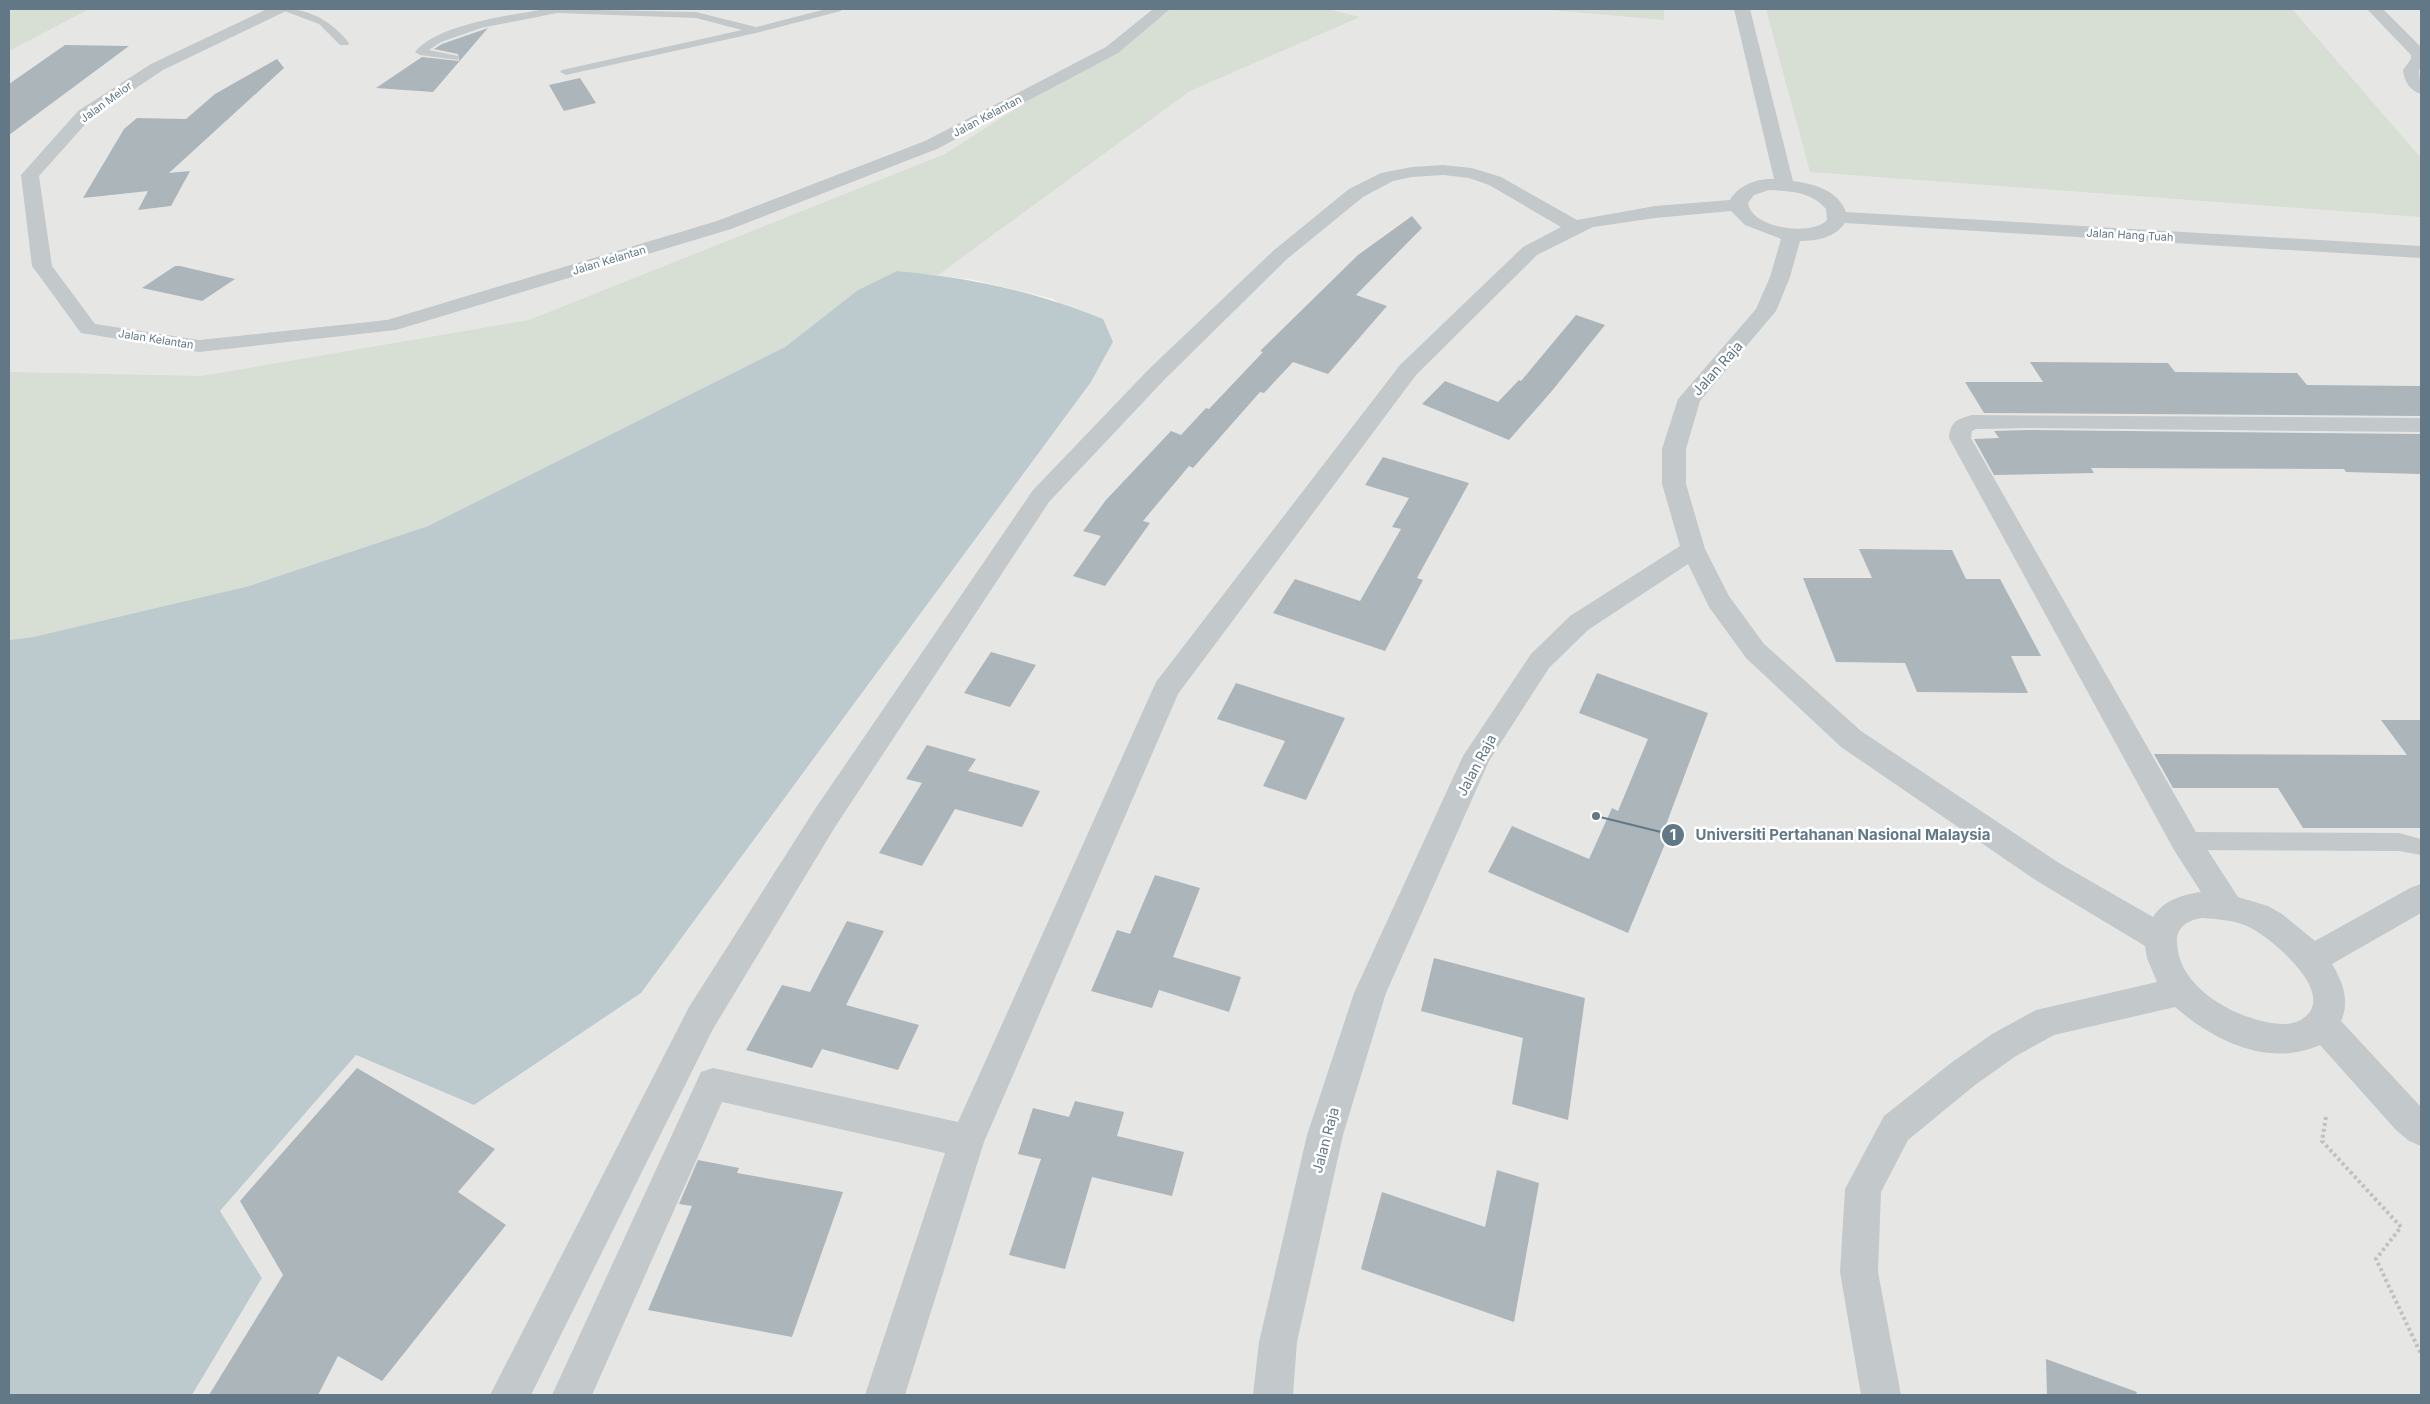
<svg xmlns="http://www.w3.org/2000/svg" width="2430" height="1404" font-family="Inter,sans-serif">
  <rect width="100%" height="100%" fill="#f6f6f2"/>
  <path fill="#e6e7e5" d="M9,9H2421V1395H192L262,1278L220,1211L356,1055L474,1105L641,993L1091,382L1113,342L1053,299L974,280L897,271L858,290L785,347L428,526L249,586L33,637L9,640Z"/>
  <g fill="#d7ded3">
    <path d="M9,9H89L9,51Z"/>
    <path d="M1172,9H1327L1360,17L1190,91L938,275L897,271L858,290L785,347L428,526L249,586L33,637L9,640V372L202,376L529,320L945,154Z"/>
    <path d="M1550,9H1664V20L1550,10Z"/>
    <path d="M1766,9H2292L2421,158V217L1810,172Z"/>
  </g>
  <path fill="#bcc9cd" d="M897,271C972,278 1033,291 1103,319L1113,342L1091,382L641,993L474,1105L356,1055L220,1211L262,1278L192,1395H9V640L33,637L249,586L428,526L785,347L858,290Z"/>
  <g fill="#abb5ba">
    <path d="M488,28L433,92L376,88L422,57L459,61L458,54L434,49L442,44Z"/>
    <path d="M65,45L129,46L9,135V84Z"/>
    <path d="M277,59L284,68L169,173L190,171L171,206L138,210L148,191L83,198L124,129L137,118L186,119L215,94Z"/>
    <path d="M580,78L596,103L564,111L549,85Z"/>
    <path d="M1412,216L1422,228L1356,295L1387,306L1328,374L1293,362L1264,393L1260,392L1193,468L1189,466L1143,521L1150,523L1105,586L1073,576L1101,536L1083,531L1106,500L1171,431L1181,435L1206,408L1209,409L1263,352L1260,351L1358,255Z"/>
    <path d="M175,266H180L235,279L202,301L142,288Z"/>
    <path d="M1576,315L1605,325L1551,392L1509,440L1422,404L1445,381L1498,402L1519,380L1521,381Z"/>
    <path d="M2030,362L2168,363L2175,372L2297,373L2307,385L2421,386V416L1984,413L1965,382H2043Z"/>
    <path d="M2027,430L2421,434V474L2346,472L2344,469L2091,468L2094,473L1994,475L1974,439L1999,438L1994,431Z"/>
    <path d="M1383,457L1469,483L1417,578L1423,580L1385,651L1273,613L1295,579L1360,601L1401,529L1392,527L1409,498L1365,485Z"/>
    <path d="M1859,549L1952,550L1966,579H2000L2041,656H2011L2028,693L1917,692L1905,663L1836,662L1803,578H1872Z"/>
    <path d="M991,652L1036,665L1010,707L964,693Z"/>
    <path d="M1597,673L1708,713L1664,830L1670,832L1628,933L1488,872L1512,826L1589,859L1612,808L1618,811L1648,739L1579,713Z"/>
    <path d="M1236,683L1345,718L1306,800L1263,786L1285,741L1217,719Z"/>
    <path d="M2381,720H2421V828H2303L2278,788H2173L2154,754L2407,755Z"/>
    <path d="M927,745L976,759L968,771L1040,791L1022,827L955,809L922,866L879,853L922,783L906,779Z"/>
    <path d="M1155,875L1200,888L1173,957L1241,977L1229,1012L1159,990L1152,1008L1091,991L1117,930L1130,934Z"/>
    <path d="M847,921L884,931L846,1005L919,1025L898,1070L822,1049L812,1068L746,1050L782,985L810,992Z"/>
    <path d="M1434,958L1585,998L1568,1120L1512,1104L1523,1038L1421,1011Z"/>
    <path d="M357,1068L495,1149L458,1192L506,1225L382,1381L338,1356L318,1395H209L283,1275L240,1201Z"/>
    <path d="M1075,1101L1124,1112L1117,1136L1184,1152L1172,1196L1092,1177L1065,1269L1009,1255L1041,1159L1018,1154L1033,1108L1069,1117Z"/>
    <path d="M698,1160L739,1168L737,1173L843,1192L792,1337L648,1310L692,1206L679,1204Z"/>
    <path d="M1497,1170L1539,1183L1514,1322L1361,1269L1382,1192L1485,1227Z"/>
    <path d="M2046,1359L2137,1392L2136,1395H2047Z"/>
  </g>
  <g fill="none" stroke-linecap="round" stroke-linejoin="round">
    <path stroke="#bec1c3" stroke-width="4" stroke-dasharray="3 3" stroke-linecap="butt" d="M2326,1117L2322,1141L2401,1227L2376,1259L2421,1354"/>
    <g fill="#c3c8cb" fill-rule="evenodd">
      <path d="M279,9C307,7 332,21 349,43L348,45H340L319,24Z"/>
      <path d="M547,9L696,12L756,27L826,9H842L841,11L756,33L566,75L560,72L562,70L742,30L696,18L557,13L481,28L441,42L429,50L458,56V60L420,55L415,52C438,24 511,15 547,9Z"/>
      <path d="M2185,832L2399,833L2421,839V855L2399,851L2185,850L2178,847L2175,841L2178,835Z"/>
    </g>
    <g fill="#c3c8cb" fill-rule="evenodd">
      <path d="M267,9H287L284,12L163,70L90,119L39,176L52,266L95,324L199,340L387,320L717,221L925,141L1106,47L1153,9H1170L1118,53L937,149L731,229L396,330L199,352L81,333L32,266L21,175L78,111L151,64Z"/>
      <path d="M1734,9H1750L1793,181C1814,184 1838,190 1846,212L2421,246V258L1845,223C1834,238 1817,241 1800,241L1790,277L1776,311L1700,401L1686,449V484L1705,549L1729,596L1764,644L1861,731L2059,863L2153,917C2164,900 2181,895 2201,892L2174,850L1949,438C1950,422 1957,419 1972,415L2421,418V432L2027,428L1976,429L1972,431L1971,438L2196,832L2238,897L2268,906L2282,914L2315,941L2410,888L2421,884V913L2332,964C2343,982 2350,1001 2341,1021L2421,1107V1146L2409,1141L2396,1130L2320,1045C2269,1068 2214,1041 2175,1007L2054,1035L2016,1056L1975,1085L1908,1140L1881,1192L1878,1272L1901,1395H1861L1840,1272L1845,1189L1884,1116L1951,1063L1992,1034L2036,1010L2157,982L2147,958L2145,946L2037,881L1841,747L1746,658L1709,607L1688,564L1588,630L1549,668L1489,761L1386,993L1343,1135L1297,1342L1293,1395H1253L1259,1342L1307,1135L1354,993L1463,756L1531,654L1570,616L1680,546L1662,484V449L1678,399L1756,309L1770,277L1781,239L1745,225L1731,211L1655,218L1593,227L1537,255L1416,375L1178,694L984,1142L905,1395H865L945,1153L722,1102L592,1395H552L701,1072L713,1068L958,1122L1156,682L1400,365L1523,247L1561,227L1489,185L1469,178L1443,175L1412,177L1393,181L1363,197L1287,259L1165,379L1049,502L835,827L713,1029L531,1395H490L689,1007L815,809L1033,490L1149,369L1273,251L1349,189L1381,173L1412,167L1443,165L1472,168L1501,177L1577,220L1655,206L1730,200C1738,185 1758,178 1774,179ZM1769,190C1790,191 1812,192 1826,209L1827,220C1811,237 1751,228 1748,203L1754,195ZM2202,918C2216,919 2233,920 2247,926C2269,936 2332,988 2308,1014C2297,1026 2282,1025 2266,1022C2228,1014 2177,985 2177,941C2177,926 2189,920 2202,918Z"/>
      <path d="M2367,9H2383L2421,47V67L2419,70L2421,94C2410,91 2404,81 2403,70L2411,59V55Z"/>
    </g>
  </g>
  <g text-anchor="middle" dominant-baseline="central" stroke-width="5" stroke-linejoin="round" paint-order="stroke">
    <g font-size="11" fill="#627886" stroke="#fff">
      <text transform="translate(106 102) rotate(-36)">Jalan Melor</text>
      <text transform="translate(987 116) rotate(-28)">Jalan Kelantan</text>
      <text transform="translate(2130 235) rotate(3)">Jalan Hang Tuah</text>
      <text transform="translate(609 260) rotate(-17)">Jalan Kelantan</text>
      <text transform="translate(156 339) rotate(9)">Jalan Kelantan</text>
    </g>
    <g font-size="14" fill="#627886" stroke="#fff">
      <text transform="translate(1717 368) rotate(-48)">Jalan Raja</text>
      <text transform="translate(1476 765) rotate(-62)">Jalan Raja</text>
      <text transform="translate(1325 1140) rotate(-75)">Jalan Raja</text>
    </g>
  </g>
  <path fill="none" stroke="#627886" stroke-width="2" d="M1596 816L1673 835"/>
  <g fill="#627886" stroke="#fff" stroke-width="2">
    <circle cx="1596" cy="816" r="5"/>
    <circle cx="1673" cy="835" r="12"/>
  </g>
  <g font-size="15" text-anchor="middle" font-weight="bold" fill="#fff">
    <text x="1673" y="840">1</text>
  </g>
  <g font-size="15" text-anchor="middle" font-weight="bold" fill="#627886" stroke="#fff" stroke-width="5" stroke-linejoin="round" paint-order="stroke">
    <text x="1843" y="840">Universiti Pertahanan Nasional Malaysia</text>
  </g>
  <rect width="2430" height="1404" fill="none" stroke="#627886" stroke-width="20"/>
</svg>
